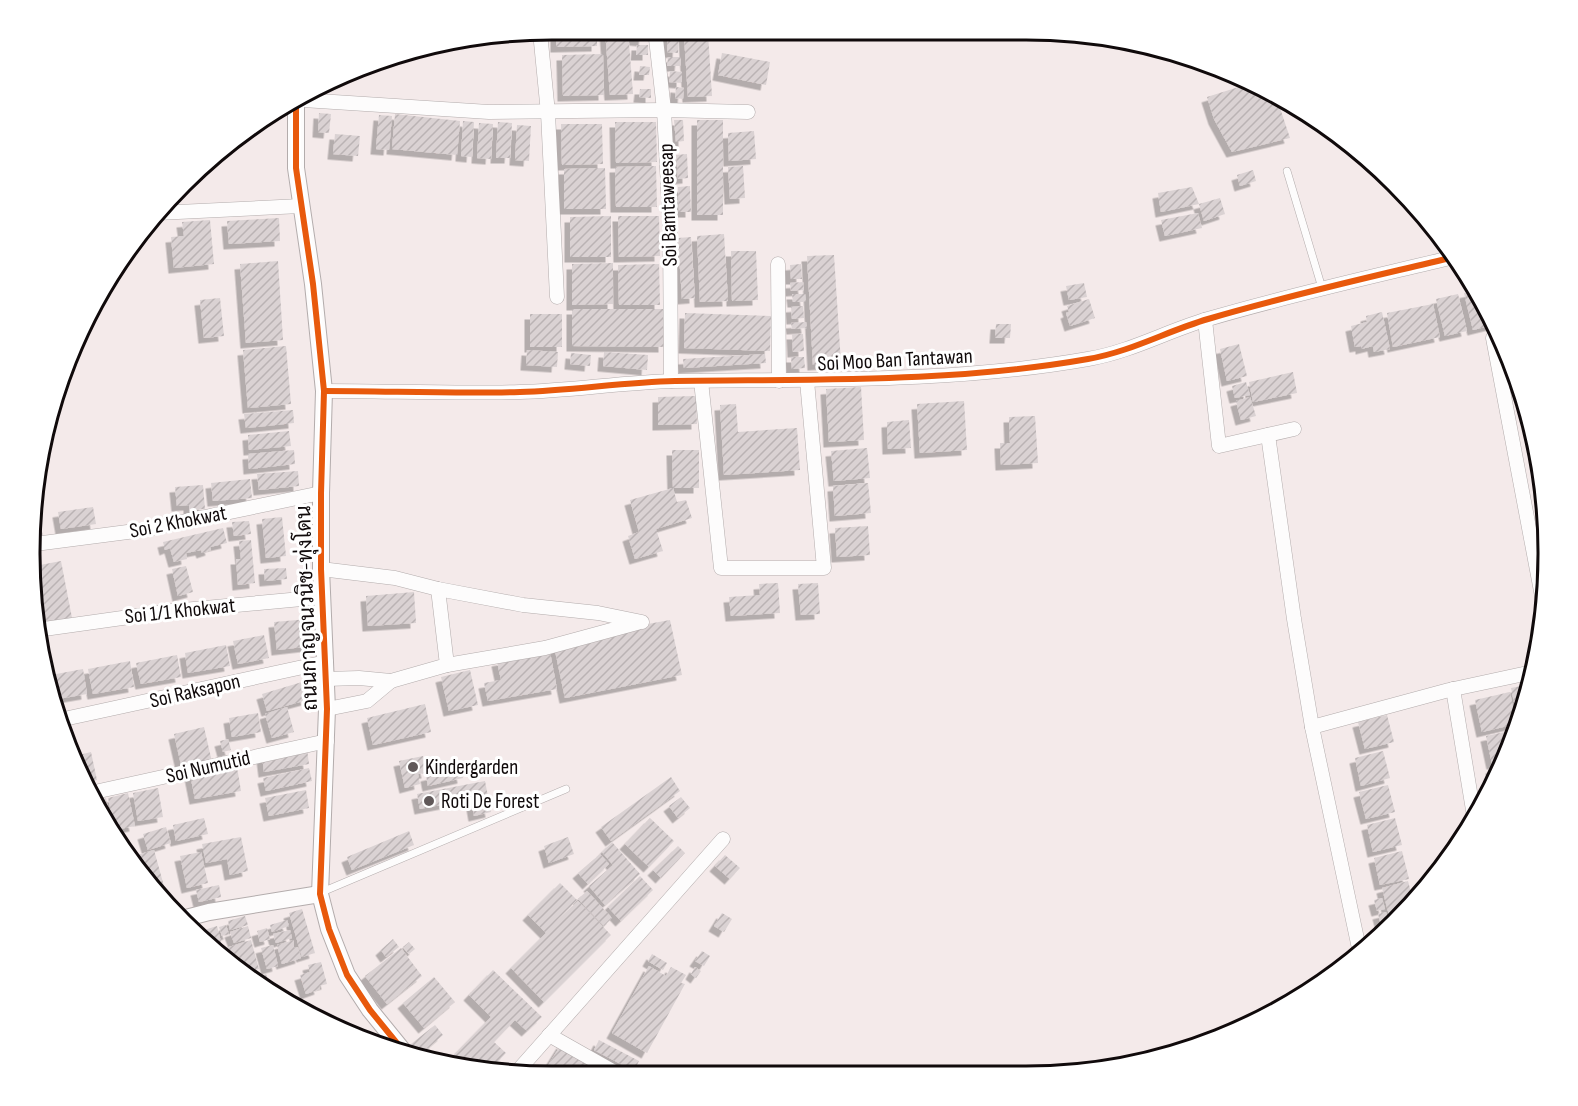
<svg xmlns="http://www.w3.org/2000/svg" width="1578" height="1106" font-family="'Sofia Sans Condensed',Sarabun,sans-serif">
  <defs>
    <pattern id="building-hatch" width="6" height="6" patternUnits="userSpaceOnUse" patternTransform="scale(1.5)"><rect width="6" height="6" fill="#dad2d3"/><path d="M-1 1l2-2M0 6l6-6M5 7l2-2" fill="none" stroke="#bab3b4"/></pattern>
    <filter id="shadow"><feDropShadow dx="-5.5" dy="5.5" stdDeviation="0" flood-color="#0004"/></filter>
  </defs>
  <rect width="100%" height="100%" fill="#f4eaea"/>
  <g fill="url(#building-hatch)" filter="url(#shadow)">
    <path d="M556,30H597V46L556,47Z"/>
    <path d="M605,30H628L633,94L610,95Z"/>
    <path d="M635,31L645,32L644,41L634,40Z"/>
    <path d="M668,32L679,33L678,53L667,52Z"/>
    <path d="M708,33L712,96L688,97L684,35Z"/>
    <path d="M637,45H648V55H636Z"/>
    <path d="M722,53L770,62L766,85L718,75Z"/>
    <path d="M603,54L604,95L563,96L562,55Z"/>
    <path d="M668,57H681L680,66H667Z"/>
    <path d="M640,66L650,67L649,75H639Z"/>
    <path d="M670,71L682,72V83L669,82Z"/>
    <path d="M1245,85L1276,96L1290,138L1232,152L1214,119L1207,97Z"/>
    <path d="M676,87L684,88L683,99L675,98Z"/>
    <path d="M640,89H651V98L639,97Z"/>
    <path d="M319,113L331,114L329,133L318,132Z"/>
    <path d="M395,114L460,121L457,155L392,149Z"/>
    <path d="M379,115L392,116L389,150L376,149Z"/>
    <path d="M674,120H683L684,141L676,142Z"/>
    <rect x="697" y="120" width="26" height="95"/>
    <path d="M463,121L474,122L472,157L461,156Z"/>
    <path d="M498,122L512,123L510,158H496Z"/>
    <path d="M615,122H656L657,162L616,163Z"/>
    <path d="M479,123L493,124L491,159L477,158Z"/>
    <path d="M561,124H602L603,164L562,165Z"/>
    <path d="M517,125L531,126L529,161L515,160Z"/>
    <path d="M754,131L756,159L729,161L728,133Z"/>
    <path d="M335,134L360,136L358,156L333,154Z"/>
    <path d="M687,154L688,178L678,179L676,155Z"/>
    <path d="M656,166L657,207H616L615,167Z"/>
    <path d="M743,166L745,198L730,199L728,167Z"/>
    <path d="M605,168L606,209H564V169Z"/>
    <path d="M1253,170L1256,181L1240,186L1237,175Z"/>
    <path d="M690,186L691,212H679L678,187Z"/>
    <path d="M1192,187L1199,204L1161,212L1158,193Z"/>
    <path d="M1220,198L1225,214L1204,221L1199,204Z"/>
    <path d="M1198,213L1202,228L1165,236L1161,220Z"/>
    <path d="M611,216V257H570V217Z"/>
    <path d="M618,216H659L660,256L619,257Z"/>
    <path d="M279,218L280,241L229,244L227,221Z"/>
    <path d="M210,220L214,264L174,268L171,237L184,236L182,222Z"/>
    <path d="M724,234L728,301L700,302L697,236Z"/>
    <path d="M691,237L695,298L682,299L678,238Z"/>
    <path d="M731,251H756L758,300L732,301Z"/>
    <path d="M834,255L841,363L813,365L807,256Z"/>
    <path d="M278,261L283,340L246,343L240,264Z"/>
    <path d="M613,263V304L572,305V264Z"/>
    <path d="M659,264L660,305H619L618,265Z"/>
    <path d="M801,264L802,279H791L790,265Z"/>
    <path d="M803,282L804,290L791,291L790,283Z"/>
    <path d="M1084,283L1087,297L1069,300L1066,286Z"/>
    <path d="M1477,290L1493,325L1473,330L1464,293Z"/>
    <path d="M792,294H805L806,302H793Z"/>
    <path d="M1458,294L1467,331L1445,336L1436,299Z"/>
    <path d="M220,298L224,336L204,338L200,300Z"/>
    <path d="M1089,299L1095,318L1070,326L1066,313L1069,312L1067,306Z"/>
    <path d="M1433,304L1440,337L1393,347L1387,313Z"/>
    <path d="M803,306L804,318L792,319L791,307Z"/>
    <path d="M572,309H663L664,347L572,346Z"/>
    <path d="M1382,312L1390,349L1374,352L1373,346L1361,349V346L1355,347L1351,326L1367,322L1366,316Z"/>
    <path d="M685,313L771,316L770,351L684,348Z"/>
    <rect x="530" y="314" width="32" height="33"/>
    <path d="M806,322L807,328L792,329L791,323Z"/>
    <path d="M996,324H1011L1010,338H995Z"/>
    <path d="M792,334H803L804,351L793,352Z"/>
    <path d="M1239,344L1247,376L1227,381L1220,349Z"/>
    <path d="M286,346L291,404L248,408L243,350Z"/>
    <path d="M527,350L558,352L557,367L526,365Z"/>
    <path d="M604,352L648,355L647,370L603,366Z"/>
    <path d="M571,353L591,355L590,366L570,364Z"/>
    <path d="M765,354L766,363L684,368L683,359Z"/>
    <path d="M791,357H804L805,368L792,369Z"/>
    <path d="M1293,372L1297,393L1253,402L1249,382Z"/>
    <path d="M1246,382L1250,395L1235,398L1232,386Z"/>
    <path d="M861,387L864,440L829,442L826,389Z"/>
    <path d="M696,396L697,424L658,425V397Z"/>
    <path d="M1250,397L1256,416L1241,420L1236,401Z"/>
    <path d="M964,401L967,450L920,453L917,404Z"/>
    <path d="M736,404L738,432L797,428L800,470L724,475L720,405Z"/>
    <path d="M293,410L294,423L246,428L244,414Z"/>
    <path d="M1035,416L1038,463L1001,465L1000,443H1010L1009,417Z"/>
    <path d="M909,420L911,448L888,449L887,422Z"/>
    <path d="M289,431L291,446L249,450L248,435Z"/>
    <path d="M867,448L870,478L834,481L831,451Z"/>
    <path d="M294,450L295,464L249,469L248,454Z"/>
    <path d="M672,450H699V488H673Z"/>
    <path d="M298,471L299,486L259,490L257,474Z"/>
    <path d="M250,479L252,498L213,501L211,483Z"/>
    <path d="M868,483L871,513L835,516L833,486Z"/>
    <path d="M203,485L205,509L189,510V505L177,506L175,487Z"/>
    <path d="M673,488L677,502L686,500L692,518L656,529L663,551L635,559L628,536L639,532L630,500Z"/>
    <path d="M93,507L96,524L61,529L58,512Z"/>
    <path d="M35,508H38L43,537L35,539Z"/>
    <path d="M282,517L286,556L266,558L262,519Z"/>
    <path d="M249,521L251,534L234,536L232,522Z"/>
    <path d="M868,526L870,555L837,557L835,528Z"/>
    <path d="M223,528L227,543L210,547L211,550L202,553L201,550L186,553L187,559L174,562L170,548L165,550L163,542Z"/>
    <path d="M251,540L255,583L238,585L236,559H241L239,541Z"/>
    <path d="M61,561L72,618L35,624V566Z"/>
    <path d="M186,566L193,592L178,596L172,569Z"/>
    <path d="M286,568L287,579L265,581L264,569Z"/>
    <path d="M778,583L780,613L731,616L729,597L760,595L759,584Z"/>
    <path d="M818,583L820,614L801,615L798,584Z"/>
    <path d="M414,592L416,623L368,626L366,596Z"/>
    <path d="M309,619L312,646L277,650L274,622Z"/>
    <path d="M670,620L682,675L565,698L553,641Z"/>
    <path d="M264,635L269,658L238,664L233,641Z"/>
    <path d="M226,645L230,666L188,673L185,653Z"/>
    <path d="M550,652L557,689L488,701L484,683L501,680L497,661Z"/>
    <path d="M177,655L181,677L141,684L136,663Z"/>
    <path d="M130,661L134,687L93,694L88,669Z"/>
    <path d="M83,669L87,694L58,699L51,675Z"/>
    <path d="M470,670L478,705L449,711L441,677Z"/>
    <path d="M302,682L307,700L267,711L262,694Z"/>
    <path d="M1531,684L1530,688L1518,721L1511,688Z"/>
    <path d="M1510,692L1516,724L1482,732L1475,700Z"/>
    <path d="M425,704L431,732L373,745L367,718Z"/>
    <path d="M287,707L294,732L272,738L265,714Z"/>
    <path d="M258,713L261,732L232,737L229,718Z"/>
    <path d="M1387,715L1394,742L1365,749L1358,722Z"/>
    <path d="M204,727L212,762L182,769L174,734Z"/>
    <path d="M1514,730L1503,762L1492,764L1486,736Z"/>
    <path d="M228,739L231,750L223,752L220,741Z"/>
    <path d="M307,749L309,764L264,772L262,756Z"/>
    <path d="M1383,751L1390,778L1361,786L1355,758Z"/>
    <path d="M91,752L97,780L84,783L75,756Z"/>
    <path d="M423,756L427,773L418,774L420,784L405,788L399,761Z"/>
    <path d="M236,761L241,791L195,799L189,769Z"/>
    <path d="M1501,766L1494,784L1491,768Z"/>
    <path d="M309,768L312,781L266,791L263,778Z"/>
    <path d="M461,768L463,778L428,786L426,776Z"/>
    <path d="M671,777L680,791L611,841L601,827Z"/>
    <path d="M485,781L491,812L474,816L471,799L420,809L417,794Z"/>
    <path d="M1388,785L1395,812L1366,819L1359,792Z"/>
    <path d="M158,788L163,817L138,821L133,793Z"/>
    <path d="M306,790L309,808L269,816L265,798Z"/>
    <path d="M128,793L135,826L115,830L108,798Z"/>
    <path d="M681,797L690,808L678,818L669,806Z"/>
    <path d="M106,798L111,825L95,801Z"/>
    <path d="M204,818L208,834L176,841L173,825Z"/>
    <path d="M650,818L674,841L649,867L625,844Z"/>
    <path d="M1395,818L1402,845L1373,852L1367,825Z"/>
    <path d="M166,827L171,843L148,850L143,834Z"/>
    <path d="M409,831L414,845L352,870L347,857Z"/>
    <path d="M241,837L248,871L230,875L227,859L206,863L202,844Z"/>
    <path d="M568,837L574,854L549,863L544,846Z"/>
    <path d="M612,842L640,874L605,905L589,886L613,865L602,852Z"/>
    <path d="M678,846L685,853L661,878L653,870Z"/>
    <path d="M154,850L167,897L160,898L141,870L137,855Z"/>
    <path d="M1402,851L1409,879L1380,885L1374,858Z"/>
    <path d="M201,852L208,883L187,888L180,856Z"/>
    <path d="M600,854L609,864L588,884L578,873Z"/>
    <path d="M725,855L740,868L730,879L715,866Z"/>
    <path d="M640,876L653,890L621,921L608,907Z"/>
    <path d="M1408,881L1413,900L1391,923L1382,888Z"/>
    <path d="M560,883L577,900L550,927L578,901L611,935L544,1002L511,968L546,933L528,915Z"/>
    <path d="M219,885L221,897L199,902L196,890Z"/>
    <path d="M587,891L612,918L604,926L578,899Z"/>
    <path d="M1382,898L1385,909L1377,911L1374,900Z"/>
    <path d="M302,909L315,953L302,957L289,913Z"/>
    <path d="M1386,912L1389,923L1381,925L1378,914Z"/>
    <path d="M722,913L732,919L724,932L714,926Z"/>
    <path d="M245,916L248,925L230,930L228,921Z"/>
    <path d="M287,920L289,926L272,932L270,925Z"/>
    <path d="M226,925L229,934L222,936L219,927Z"/>
    <path d="M217,926L222,946L214,948L208,943L204,930Z"/>
    <path d="M248,926L251,938L234,943L230,932Z"/>
    <path d="M267,928L270,939L260,942L257,931Z"/>
    <path d="M290,930L292,938L276,943L273,934Z"/>
    <path d="M393,939L399,947L386,957L381,950Z"/>
    <path d="M251,940L259,969L243,973L216,951Z"/>
    <path d="M294,940V948L298,947L301,958L282,964L277,945Z"/>
    <path d="M409,942L415,949L409,954L403,947Z"/>
    <path d="M273,945L278,966L267,969L261,948Z"/>
    <path d="M401,948L422,976L387,1004L365,976Z"/>
    <path d="M702,951L710,956L704,966L695,961Z"/>
    <path d="M652,954L667,963L663,970L648,961Z"/>
    <path d="M321,962L327,984L319,986L320,989L306,994L300,975L310,972L308,965Z"/>
    <path d="M649,966L666,976L671,967L686,975L681,983L685,984L647,1053L612,1033Z"/>
    <path d="M695,967L701,971L696,978L691,974Z"/>
    <path d="M493,970L542,1017L527,1031L515,1020L494,1042L506,1053L490,1070L477,1058L469,1067L446,1063L491,1017L469,995Z"/>
    <path d="M266,974L271,990L252,978Z"/>
    <path d="M434,977L455,1002L424,1028L403,1003Z"/>
    <path d="M435,1025L443,1035L420,1055L411,1044Z"/>
    <path d="M599,1040L639,1061L634,1071L594,1050Z"/>
    <path d="M562,1043L612,1074L542,1075Z"/>
  </g>
  <g fill="none" stroke-linecap="round" stroke-linejoin="round">
    <g stroke="#b3acac" stroke-width="8">
      <g id="service">
        <path d="M1287,171L1322,288"/>
        <path d="M322,892L566,789"/>
      </g>
    </g>
    <g stroke="#b3acac" stroke-width="15">
      <g id="minor">
        <path d="M655,30L664,110L670,225L671,381"/>
        <path d="M540,32L548,113L557,297"/>
        <path d="M303,100L489,112L664,110L748,112"/>
        <path d="M157,213L301,206"/>
        <path d="M778,264L779,381"/>
        <path d="M1205,320L1219,446L1294,429"/>
        <path d="M1493,338L1544,607"/>
        <path d="M701,381L721,568H824L807,381"/>
        <path d="M324,391C389,391 455,394 520,392C571,391 623,382 675,381C812,379 952,383 1088,359C1130,352 1167,331 1208,319C1289,295 1371,277 1454,257"/>
        <path d="M1268,435L1294,619L1312,727L1360,953"/>
        <path d="M35,544L143,530L321,493"/>
        <path d="M321,569L395,578L438,589L523,605L598,613L642,622"/>
        <path d="M37,630L172,611L323,597"/>
        <path d="M447,665L545,648L637,623"/>
        <path d="M326,679L359,678L391,681L447,665L438,589"/>
        <path d="M1453,689L1474,816"/>
        <path d="M327,709L367,701L391,681"/>
        <path d="M64,719L326,662"/>
        <path d="M1312,727L1449,690L1533,672"/>
        <path d="M90,793L327,741"/>
        <path d="M549,1035L618,1074"/>
        <path d="M515,1074L723,839"/>
      </g>
    </g>
    <g stroke="#b3acac" stroke-width="18">
      <g id="tertiary">
        <path d="M296,103V168L313,284L324,391L321,493V569L327,709L320,894L329,929L347,975L370,1010L405,1053"/>
        <path d="M182,919L209,912L320,894"/>
      </g>
    </g>
    <use href="#service" stroke="#fdfcfc" stroke-width="7"/>
    <use href="#minor" stroke="#fdfcfc" stroke-width="14"/>
    <use href="#tertiary" stroke="#fdfcfc" stroke-width="16"/>
    <g stroke="#fff" stroke-width="10">
      <g id="cycleway">
        <path d="M296,103V168L313,284L324,391L321,493V569L327,709L320,894L329,929L347,975L370,1010L405,1053"/>
        <path d="M324,391C389,391 455,394 520,392C571,391 623,382 675,381C812,379 952,383 1088,359C1130,352 1167,331 1208,319C1289,295 1371,277 1454,257"/>
      </g>
    </g>
    <use href="#cycleway" stroke="#e8590c" stroke-width="6"/>
  </g>
  <g fill="#605859" stroke="#fff" stroke-width="2">
    <circle cx="413" cy="767" r="6"/>
    <circle cx="429" cy="801" r="6"/>
  </g>
  <g text-anchor="middle" dominant-baseline="central" stroke-width="6" stroke-linejoin="round" paint-order="stroke">
    <g font-size="21" fill="#100a0b" stroke="#fff">
      <text transform="translate(668 205) rotate(-92)">Soi Bamtaweesap</text>
      <text transform="translate(895 360) rotate(-3)">Soi Moo Ban Tantawan</text>
      <text transform="translate(178 522) rotate(-11)">Soi 2 Khokwat</text>
      <text transform="translate(307 608) rotate(-92)">ถนนกาญจนวนิช-ทุ่งโดน</text>
      <text transform="translate(180 611) rotate(-6)">Soi 1/1 Khokwat</text>
      <text transform="translate(195 691) rotate(-13)">Soi Raksapon</text>
      <text transform="translate(208 767) rotate(-13)">Soi Numutid</text>
    </g>
    <g font-size="21" fill="#100a0b" stroke="#fff" text-anchor="start">
      <text x="425" y="767">Kindergarden</text>
      <text x="441" y="801">Roti De Forest</text>
    </g>
  </g>
  <path d="M0 0H1578V1106H0ZM552 40H1026A512 512 0 0 1 1538 552V554A512 512 0 0 1 1026 1066H552A512 512 0 0 1 40 554V552A512 512 0 0 1 552 40Z" fill="#fff" fill-rule="evenodd"/>
  <path fill="none" stroke="#100a0b" stroke-width="3" d="M552 40H1026A512 512 0 0 1 1538 552V554A512 512 0 0 1 1026 1066H552A512 512 0 0 1 40 554V552A512 512 0 0 1 552 40Z"/>
</svg>
